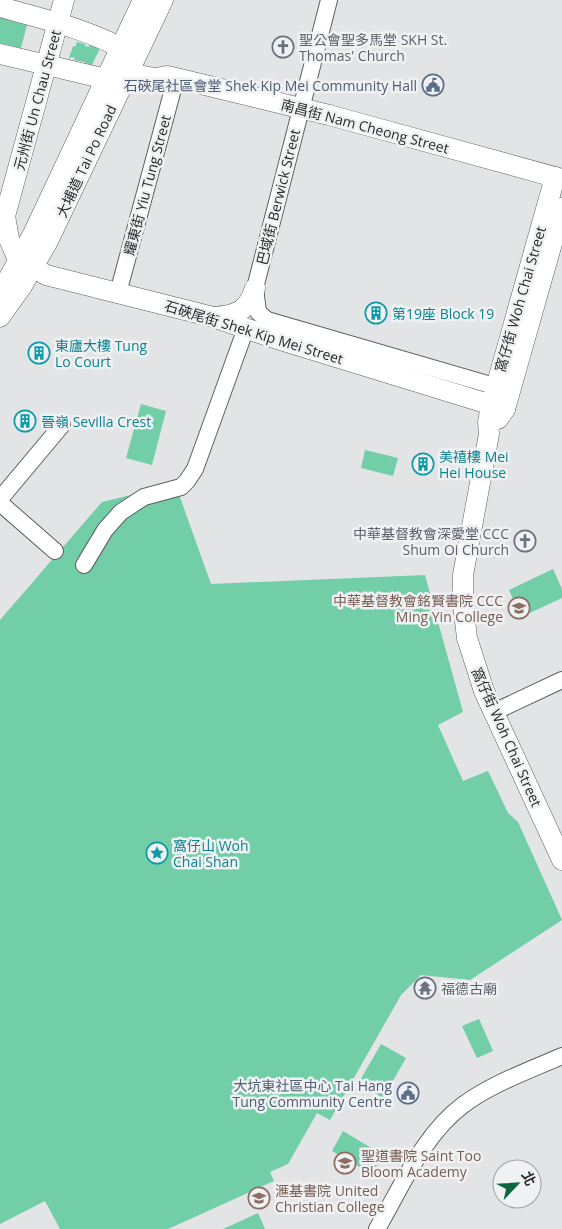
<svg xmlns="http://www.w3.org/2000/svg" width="562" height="1229" font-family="'Open Sans','Noto Sans TC',sans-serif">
  <rect width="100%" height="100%" fill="#e2e4e6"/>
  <g fill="#71cea7">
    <path d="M0,18L27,25L21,48L0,43Z"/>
    <path d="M77,42L85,44V46L89,47V45L100,48L92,65L85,63V62L74,60L75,58L71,57L70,59L69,58L73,46L75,47Z"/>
    <path d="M141,404L166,411L152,465L126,458Z"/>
    <path d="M365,450L398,458L393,476L361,468Z"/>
    <path d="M177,489L211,584L425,575L463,712L438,725L463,781L488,771L508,813L518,822L562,920L470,980L421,975L401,995L330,1120L317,1113L288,1164L270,1172L274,1181L168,1229H60L45,1201L0,1224V620L102,502L135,494Z"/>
    <path d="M553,569L562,589V598L521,617L509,590Z"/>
    <path d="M479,1019L493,1051L477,1058L462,1026Z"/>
    <path d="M381,1044L406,1058L383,1098L358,1084Z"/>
    <path d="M343,1131L383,1155L372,1174L332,1151Z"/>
    <path d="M258,1213L265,1229H223Z"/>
  </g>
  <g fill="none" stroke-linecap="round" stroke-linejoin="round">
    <g stroke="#5e5f61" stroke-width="18">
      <g id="minor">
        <path d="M329,0L255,288L258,312L267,320L508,390"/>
        <path d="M118,293L176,78"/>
        <path d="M0,499L62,425"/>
        <path d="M0,503L55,551"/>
        <path d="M84,565L105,530L121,512L144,497L181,487L187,481L195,469L246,328"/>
        <path d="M494,712L562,680"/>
        <path d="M377,1229C402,1186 423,1135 463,1105C491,1084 530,1070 562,1056"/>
      </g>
    </g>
    <g stroke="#5e5f61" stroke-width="21">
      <g id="major">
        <path d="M0,7C44,19 92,30 132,54"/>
        <path d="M0,54L106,79L127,73L155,78L167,76L176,78L329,115L562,179"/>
        <path d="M555,177L491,405L488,422L489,434L463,575V604L467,638L484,691L562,860"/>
        <path d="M5,216L9,239L16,255L20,259L46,275L213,317L274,338L505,409"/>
        <path d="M0,227L5,216L64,0"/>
        <path d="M0,294L33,234L143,0"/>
        <path d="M0,317L22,286L48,241L163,0"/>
        <path d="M213,317C236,316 248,311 255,288"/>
        <path d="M498,419L505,409L562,208"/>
      </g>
    </g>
    <use href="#minor" stroke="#fff" stroke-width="16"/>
    <use href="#major" stroke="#fff" stroke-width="20"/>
  </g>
  <defs>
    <g id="church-ring" transform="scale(1.125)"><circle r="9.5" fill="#f0f1f3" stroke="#6b7280" stroke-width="1.5"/><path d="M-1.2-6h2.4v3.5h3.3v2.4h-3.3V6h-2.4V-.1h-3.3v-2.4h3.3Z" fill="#6b7280"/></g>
    <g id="civic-ring" transform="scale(1.125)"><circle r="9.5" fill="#f0f1f3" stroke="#5c6f8a" stroke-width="1.5"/><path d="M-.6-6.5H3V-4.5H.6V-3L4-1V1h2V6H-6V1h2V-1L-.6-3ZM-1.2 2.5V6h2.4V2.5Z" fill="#5c6f8a"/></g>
    <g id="building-ring" transform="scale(1.125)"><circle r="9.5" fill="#f0f1f3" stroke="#0f9aa8" stroke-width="1.5"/><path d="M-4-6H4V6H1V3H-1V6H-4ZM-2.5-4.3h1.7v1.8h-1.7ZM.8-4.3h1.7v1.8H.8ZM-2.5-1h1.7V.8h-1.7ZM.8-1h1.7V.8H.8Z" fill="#0f9aa8"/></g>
    <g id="school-ring" transform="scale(1.125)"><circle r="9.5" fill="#f0f1f3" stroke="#8d6e63" stroke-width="1.5"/><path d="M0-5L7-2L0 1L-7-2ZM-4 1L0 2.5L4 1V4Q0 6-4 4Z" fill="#8d6e63"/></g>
    <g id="sight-ring" transform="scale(1.125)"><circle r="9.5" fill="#f0f1f3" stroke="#0f9aa8" stroke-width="1.5"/><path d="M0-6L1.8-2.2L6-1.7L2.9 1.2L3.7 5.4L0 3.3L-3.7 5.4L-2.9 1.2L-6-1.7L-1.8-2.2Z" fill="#0f9aa8"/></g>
    <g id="temple-ring" transform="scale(1.125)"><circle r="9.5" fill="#f0f1f3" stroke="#6b7280" stroke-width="1.5"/><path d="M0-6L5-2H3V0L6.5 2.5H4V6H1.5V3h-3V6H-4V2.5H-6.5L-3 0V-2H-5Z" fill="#6b7280"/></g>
  </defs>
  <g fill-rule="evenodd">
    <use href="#church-ring" x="283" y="47"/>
    <use href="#civic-ring" x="433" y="85"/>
    <use href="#building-ring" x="376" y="313"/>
    <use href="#building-ring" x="39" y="353"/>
    <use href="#building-ring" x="25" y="421"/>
    <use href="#building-ring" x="423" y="464"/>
    <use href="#church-ring" x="525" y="541"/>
    <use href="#school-ring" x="519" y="608"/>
    <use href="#sight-ring" x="157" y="853"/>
    <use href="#temple-ring" x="425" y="988"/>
    <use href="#civic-ring" x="408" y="1093"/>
    <use href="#school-ring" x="345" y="1163"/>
    <use href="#school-ring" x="259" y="1198"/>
  </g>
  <g text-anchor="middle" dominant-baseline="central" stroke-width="5" stroke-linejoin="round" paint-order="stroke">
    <g font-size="14" fill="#5b616d" stroke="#f0f1f3" text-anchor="start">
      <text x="299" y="39">聖公會聖多馬堂 SKH St.<tspan x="299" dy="16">Thomas' Church</tspan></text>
      <text x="509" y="533" text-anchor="end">中華基督教會深愛堂 CCC<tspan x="509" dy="16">Shum Oi Church</tspan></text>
      <text x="441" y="988">福德古廟</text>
    </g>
    <g font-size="14" fill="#4e5e75" stroke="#f0f1f3" text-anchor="end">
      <text x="417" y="85">石硤尾社區會堂 Shek Kip Mei Community Hall</text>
      <text x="392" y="1085">大坑東社區中心 Tai Hang<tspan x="392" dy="16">Tung Community Centre</tspan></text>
    </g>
    <g font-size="14" fill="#292a2a" stroke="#f0f1f3">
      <text transform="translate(37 100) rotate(-75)">元州街 Un Chau Street</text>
      <text transform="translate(365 126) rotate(15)">南昌街 Nam Cheong Street</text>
      <text transform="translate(86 161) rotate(-65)">大埔道 Tai Po Road</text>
      <text transform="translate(147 185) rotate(-75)">耀東街 Yiu Tung Street</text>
      <text transform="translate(278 197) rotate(-76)">巴域街 Berwick Street</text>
      <text transform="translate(520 299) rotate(-74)">窩仔街 Woh Chai Street</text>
      <text transform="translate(254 332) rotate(17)">石硤尾街 Shek Kip Mei Street</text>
      <text transform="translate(507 737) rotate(66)">窩仔街 Woh Chai Street</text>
    </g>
    <g font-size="14" fill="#0d838f" stroke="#f0f1f3" text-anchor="start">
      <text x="392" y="313">第19座 Block 19</text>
      <text x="55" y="345">東廬大樓 Tung<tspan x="55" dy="16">Lo Court</tspan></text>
      <text x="41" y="421">晉嶺 Sevilla Crest</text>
      <text x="439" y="456">美禧樓 Mei<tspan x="439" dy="16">Hei House</tspan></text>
      <text x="173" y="845">窩仔山 Woh<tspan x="173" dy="16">Chai Shan</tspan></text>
    </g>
    <g font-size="14" fill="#785e54" stroke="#f0f1f3" text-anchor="start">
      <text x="503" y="600" text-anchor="end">中華基督教會銘賢書院 CCC<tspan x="503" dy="16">Ming Yin College</tspan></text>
      <text x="361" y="1155">聖道書院 Saint Too<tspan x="361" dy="16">Bloom Academy</tspan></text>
      <text x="275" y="1190">滙基書院 United<tspan x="275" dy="16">Christian College</tspan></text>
    </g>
  </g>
  <g transform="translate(517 1184) rotate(65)"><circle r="24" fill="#f0f1f3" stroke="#a0a1a3"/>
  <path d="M0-4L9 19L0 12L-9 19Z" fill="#0a673a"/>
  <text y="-8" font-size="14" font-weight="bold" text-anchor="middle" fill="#292a2a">北</text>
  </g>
</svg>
